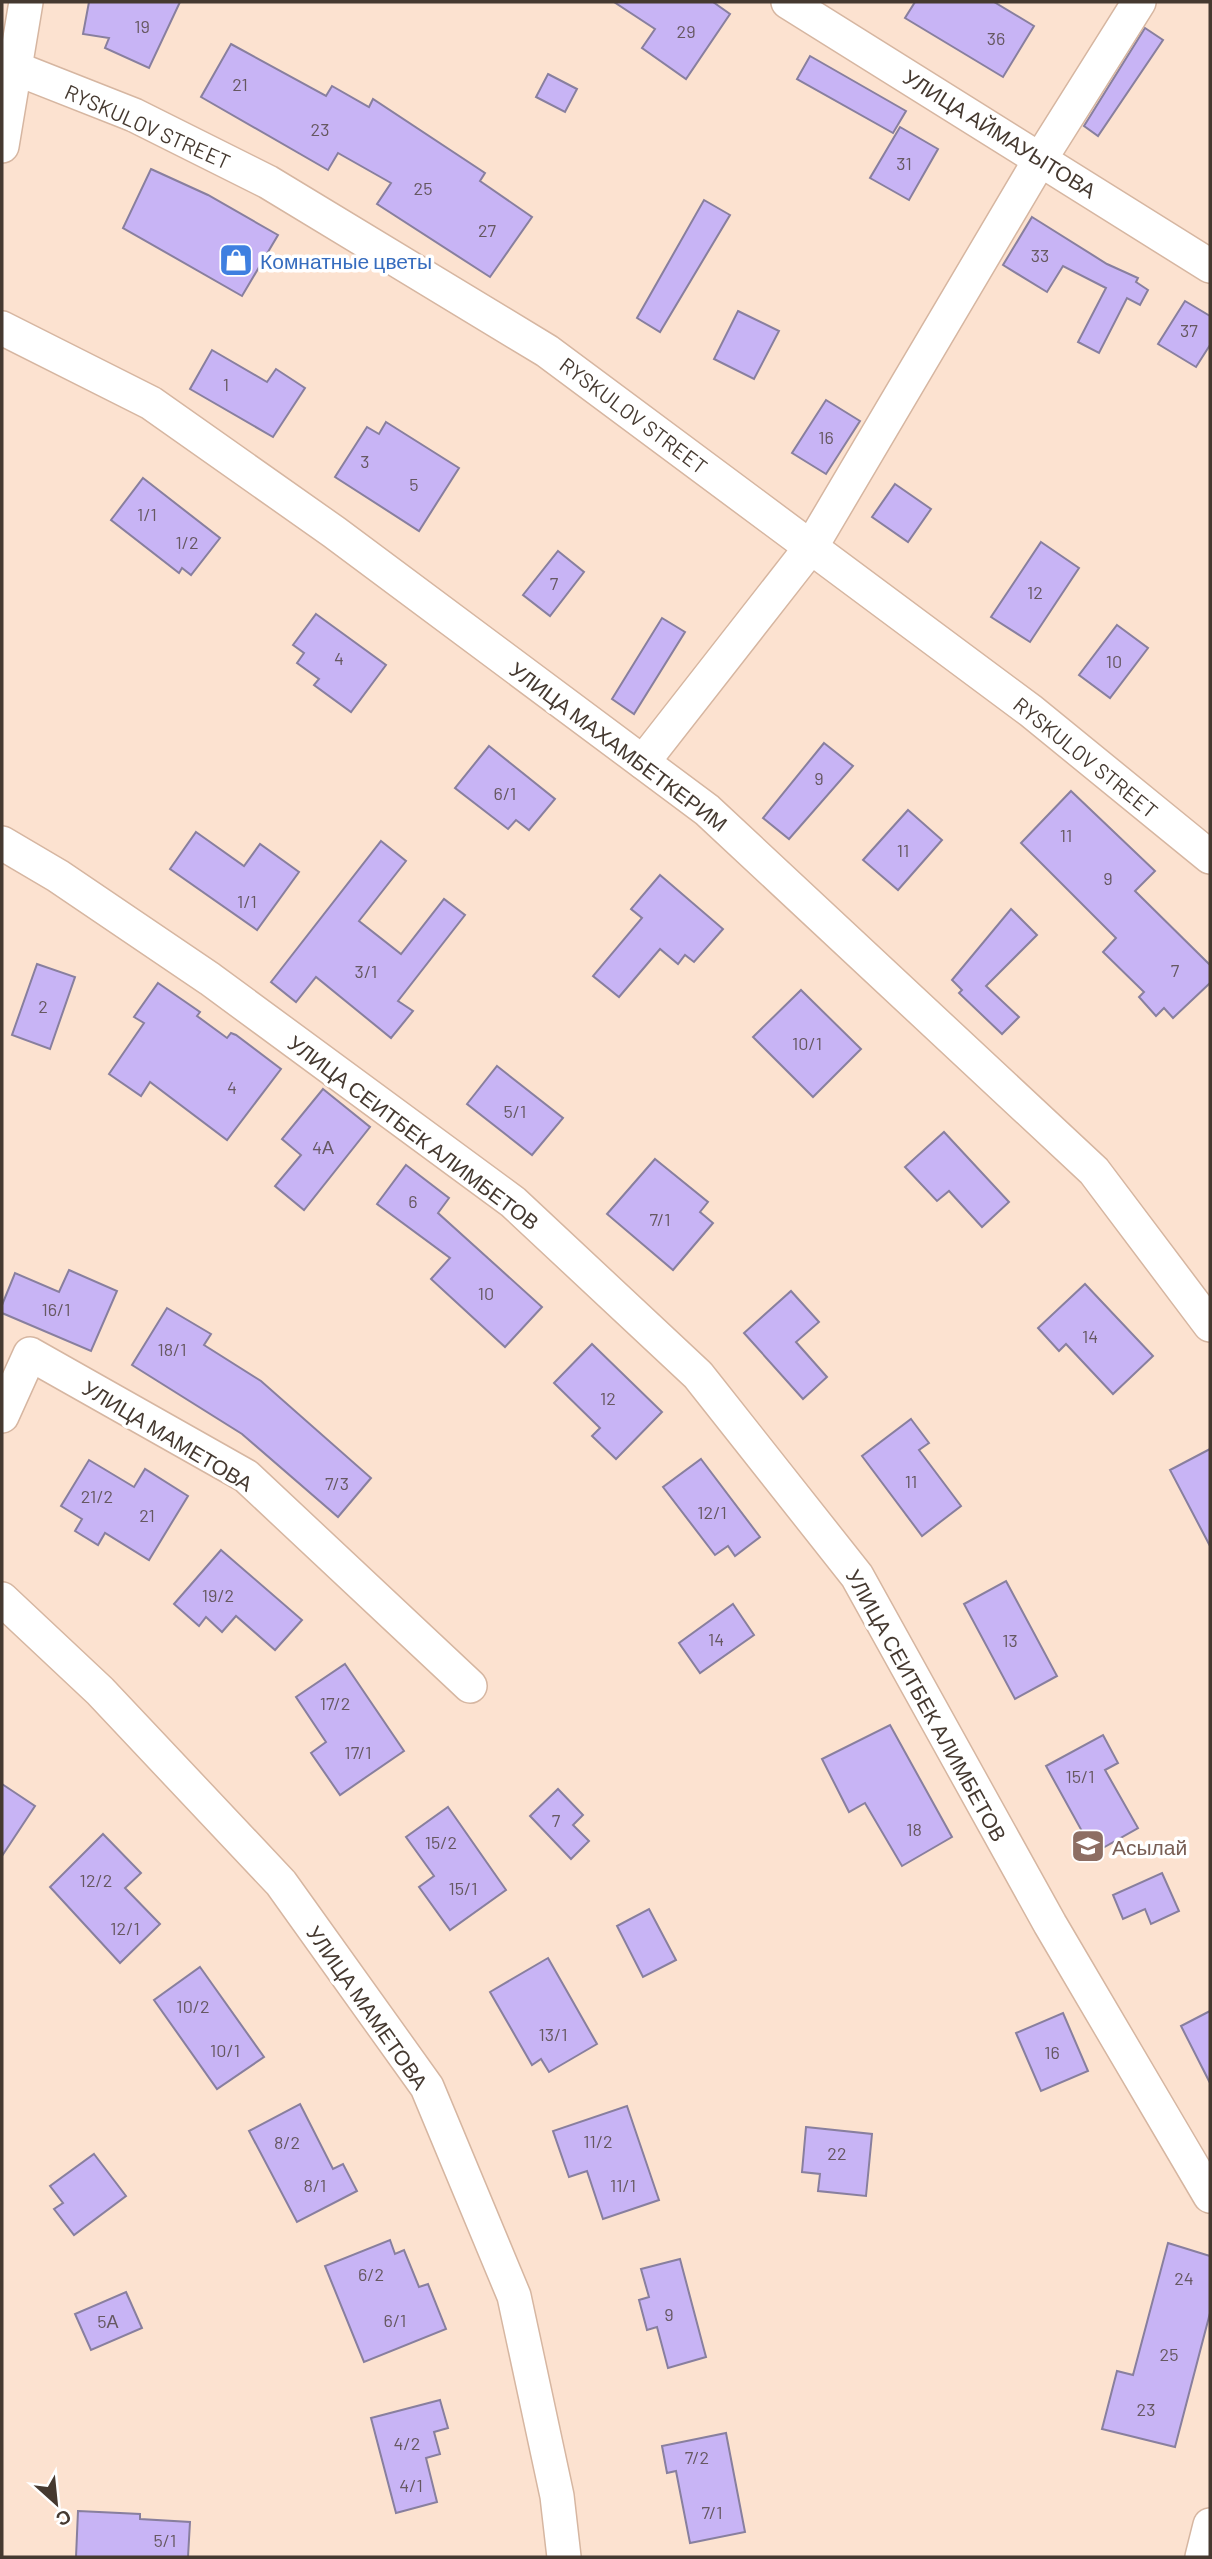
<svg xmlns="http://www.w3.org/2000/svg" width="1212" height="2559" font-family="Barlow,sans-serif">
  <rect width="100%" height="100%" fill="#fce2d0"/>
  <g fill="#c8b4f5" stroke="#887f9e" stroke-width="2">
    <path d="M89,2H180L149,68L105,48L109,38L83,34Z"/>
    <path d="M614,2H713L730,14L686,79L642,48L655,29Z"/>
    <path d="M915,2H994L1034,26L1003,77L905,18Z"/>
    <path d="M1145,28L1163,40L1098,136L1084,126Z"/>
    <path d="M231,44L326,96L332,86L369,107L373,99L485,173L480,181L532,217L490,277L377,204L391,183L338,153L328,170L201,97Z"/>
    <path d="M810,56L906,111L893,133L797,79Z"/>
    <path d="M548,74L577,89L565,112L536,97Z"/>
    <path d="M900,127L938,149L909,200L870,178Z"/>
    <path d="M151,169L208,195L278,235L242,296L123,228Z"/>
    <path d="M704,200L730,215L660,332L637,318Z"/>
    <path d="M1032,217L1107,264L1138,278L1136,282L1148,290L1140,305L1127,298L1099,353L1078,342L1106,288L1063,266L1047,292L1003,265Z"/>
    <path d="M1185,301L1210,316V345L1196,367L1158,344Z"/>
    <path d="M738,311L779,331L754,379L714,359Z"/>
    <path d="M212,350L267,382L276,369L305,388L273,437L190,389Z"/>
    <path d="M826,400L860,421L826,474L792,453Z"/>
    <path d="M386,422L459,468L419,531L335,477L367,427L379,434Z"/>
    <path d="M143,478L220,538L191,575L182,568L179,573L111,520Z"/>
    <path d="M895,484L931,509L908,542L872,517Z"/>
    <path d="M1041,542L1079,568L1030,642L991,617Z"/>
    <path d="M558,551L584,572L550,616L523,595Z"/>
    <path d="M316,614L386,665L351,712L314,685L319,679L297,663L304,653L293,645Z"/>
    <path d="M662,618L685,632L634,714L612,699Z"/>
    <path d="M1117,625L1148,648L1110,698L1079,675Z"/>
    <path d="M824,743L853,766L789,839L763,818Z"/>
    <path d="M489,746L555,799L529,830L516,820L508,829L455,788Z"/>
    <path d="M1071,791L1155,871L1135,891L1210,965V983L1173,1018L1164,1008L1156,1016L1139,997L1144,992L1103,952L1116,938L1021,843Z"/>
    <path d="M908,810L942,840L898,890L863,860Z"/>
    <path d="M196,832L244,866L260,844L299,872L257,930L170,869Z"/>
    <path d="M381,841L406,861L359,921L401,954L444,899L465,915L398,1001L413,1011L391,1038L316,977L296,1002L271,982Z"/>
    <path d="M660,875L723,929L694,962L685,955L678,964L660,949L619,997L593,976L642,918L631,909Z"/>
    <path d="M1011,909L1037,935L986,986L1019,1017L1002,1034L959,993L962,990L952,980Z"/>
    <path d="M37,964L75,977L50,1049L12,1035Z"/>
    <path d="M158,983L200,1012L197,1016L227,1038L231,1033L236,1035L281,1069L227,1140L150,1082L141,1096L109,1074L144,1023L134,1017Z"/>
    <path d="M801,990L861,1049L813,1097L753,1037Z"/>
    <path d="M497,1066L563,1118L532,1155L467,1104Z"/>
    <path d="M323,1089L370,1127L304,1210L275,1186L301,1155L282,1139Z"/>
    <path d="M944,1132L1009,1202L982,1227L949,1191L937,1201L905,1167Z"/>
    <path d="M655,1159L708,1202L700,1212L713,1223L673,1270L607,1214Z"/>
    <path d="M406,1165L449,1198L438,1213L542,1307L505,1347L431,1279L450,1258L377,1204Z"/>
    <path d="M69,1270L117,1291L91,1351L2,1313V1305L15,1273L59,1292Z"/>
    <path d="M1085,1284L1153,1356L1113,1394L1066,1344L1059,1351L1038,1328Z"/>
    <path d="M791,1291L819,1322L796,1342L827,1377L803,1399L744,1333Z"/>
    <path d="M167,1308L211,1334L204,1345L261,1381L371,1478L338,1517L242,1434L132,1365Z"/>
    <path d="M592,1344L662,1412L616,1459L592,1436L600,1428L554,1383Z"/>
    <path d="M911,1419L929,1443L919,1450L961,1506L922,1536L862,1456Z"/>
    <path d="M1210,1449V1546L1170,1470Z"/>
    <path d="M701,1459L760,1537L735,1556L728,1546L715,1555L663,1487Z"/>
    <path d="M89,1460L134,1487L145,1469L188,1496L149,1560L105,1533L98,1545L75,1531L82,1519L61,1506Z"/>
    <path d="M221,1550L302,1620L275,1650L236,1616L222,1632L206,1617L199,1626L174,1604Z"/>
    <path d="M1006,1581L1057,1676L1015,1699L964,1604Z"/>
    <path d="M733,1604L754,1635L700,1673L679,1643Z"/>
    <path d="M345,1664L404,1751L340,1795L311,1753L326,1742L296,1697Z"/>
    <path d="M890,1725L952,1837L902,1866L865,1803L849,1812L822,1759Z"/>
    <path d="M1103,1735L1118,1763L1105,1770L1138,1828L1094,1853L1046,1766Z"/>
    <path d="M2,1784L35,1806L2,1856Z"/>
    <path d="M558,1789L583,1815L573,1825L589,1841L571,1859L530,1816Z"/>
    <path d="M448,1807L506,1890L450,1930L419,1887L434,1876L406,1837Z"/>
    <path d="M103,1834L141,1873L125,1888L160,1924L120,1963L50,1887Z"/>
    <path d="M1162,1873L1179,1911L1151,1924L1145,1909L1123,1919L1113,1895Z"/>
    <path d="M649,1909L676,1960L643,1977L617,1926Z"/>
    <path d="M548,1958L597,2044L549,2072L541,2059L532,2065L490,1992Z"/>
    <path d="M200,1967L264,2057L217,2089L154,2000Z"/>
    <path d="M1210,2011V2083L1181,2026Z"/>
    <path d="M1063,2013L1088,2071L1041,2091L1016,2033Z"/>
    <path d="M300,2104L333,2169L343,2164L357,2191L297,2222L249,2131Z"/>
    <path d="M627,2106L659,2200L603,2219L587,2171L569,2177L553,2131Z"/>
    <path d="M806,2127L872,2134L866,2196L818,2191L820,2174L802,2172Z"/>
    <path d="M94,2154L126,2196L74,2235L54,2209L63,2203L50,2186Z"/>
    <path d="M390,2240L395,2254L404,2250L419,2287L428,2284L446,2329L364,2362L325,2266Z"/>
    <path d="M1168,2243L1210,2256V2313L1175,2447L1102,2429L1117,2371L1133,2375Z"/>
    <path d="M680,2259L706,2357L668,2368L657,2327L647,2330L639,2300L649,2297L641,2269Z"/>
    <path d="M126,2292L142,2328L91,2350L75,2314Z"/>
    <path d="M440,2400L448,2428L434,2432L440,2454L426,2458L437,2502L396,2513L371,2418Z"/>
    <path d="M726,2433L745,2532L690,2543L676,2471L667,2473L662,2446Z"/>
    <path d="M78,2511L140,2514V2519L190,2522L188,2557H76Z"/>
  </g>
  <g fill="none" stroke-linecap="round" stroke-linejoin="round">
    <g stroke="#d6b6a1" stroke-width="36">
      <g id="minor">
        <path d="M788,2L1210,266"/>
        <path d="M2,63L134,115L268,182L547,351L1031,711L1210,857"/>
        <path d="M2,146L26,2"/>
        <path d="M2,328L151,403L334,532L707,810L1094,1171L1210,1325"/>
        <path d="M643,762L811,547L1041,158L1139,2"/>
        <path d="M2,843L58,876L210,979L513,1202L698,1375L857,1576L1050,1924L1210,2196"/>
        <path d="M2,1416L30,1354L246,1476L470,1686"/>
        <path d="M2,1599L100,1691L281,1883L427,2087L514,2296L557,2496L564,2557"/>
        <path d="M1202,2557L1210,2525"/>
      </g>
    </g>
    <use href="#minor" stroke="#fff" stroke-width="33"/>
  </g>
  <defs>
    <g id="shop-square" transform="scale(1.75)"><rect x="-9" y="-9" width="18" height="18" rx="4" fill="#3f7fe0" stroke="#fff"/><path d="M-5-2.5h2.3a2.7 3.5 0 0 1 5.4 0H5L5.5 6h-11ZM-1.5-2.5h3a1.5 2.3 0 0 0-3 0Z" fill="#fff"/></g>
    <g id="school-square" transform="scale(1.75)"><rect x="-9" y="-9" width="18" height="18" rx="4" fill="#8d6e63" stroke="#fff"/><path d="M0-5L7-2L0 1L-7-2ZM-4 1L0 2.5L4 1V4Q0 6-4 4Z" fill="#fff"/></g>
  </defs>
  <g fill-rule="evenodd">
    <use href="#shop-square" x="236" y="260"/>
    <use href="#school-square" x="1088" y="1846"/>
  </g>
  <g text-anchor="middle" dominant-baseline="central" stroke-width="7" stroke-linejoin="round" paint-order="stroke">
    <g font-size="18" fill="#665861">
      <text x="142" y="26">19</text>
      <text x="686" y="31">29</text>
      <text x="996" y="38">36</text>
      <text x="240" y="84">21</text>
      <text x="320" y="129">23</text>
      <text x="904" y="163">31</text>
      <text x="423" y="188">25</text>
      <text x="487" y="230">27</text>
      <text x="1040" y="255">33</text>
      <text x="1189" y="330">37</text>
      <text x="226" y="384">1</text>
      <text x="826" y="437">16</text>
      <text x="365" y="461">3</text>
      <text x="414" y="484">5</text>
      <text x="147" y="514">1/1</text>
      <text x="187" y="542">1/2</text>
      <text x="554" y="583">7</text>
      <text x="1035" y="592">12</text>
      <text x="339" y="658">4</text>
      <text x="1114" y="661">10</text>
      <text x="819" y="778">9</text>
      <text x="505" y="793">6/1</text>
      <text x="1066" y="835">11</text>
      <text x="903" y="850">11</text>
      <text x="1108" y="878">9</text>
      <text x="247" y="901">1/1</text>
      <text x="1175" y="970">7</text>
      <text x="366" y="971">3/1</text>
      <text x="43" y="1006">2</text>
      <text x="807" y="1043">10/1</text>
      <text x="232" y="1087">4</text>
      <text x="515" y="1111">5/1</text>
      <text x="323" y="1147">4А</text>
      <text x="413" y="1201">6</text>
      <text x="660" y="1219">7/1</text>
      <text x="486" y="1293">10</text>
      <text x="56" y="1309">16/1</text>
      <text x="1090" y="1336">14</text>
      <text x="172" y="1349">18/1</text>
      <text x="608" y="1398">12</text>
      <text x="911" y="1481">11</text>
      <text x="337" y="1483">7/3</text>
      <text x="97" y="1496">21/2</text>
      <text x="712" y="1512">12/1</text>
      <text x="147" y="1515">21</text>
      <text x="218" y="1595">19/2</text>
      <text x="716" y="1639">14</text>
      <text x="1010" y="1640">13</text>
      <text x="335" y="1703">17/2</text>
      <text x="358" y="1752">17/1</text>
      <text x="1080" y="1776">15/1</text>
      <text x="556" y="1820">7</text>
      <text x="914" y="1829">18</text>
      <text x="441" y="1842">15/2</text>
      <text x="96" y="1880">12/2</text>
      <text x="463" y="1888">15/1</text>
      <text x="125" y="1928">12/1</text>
      <text x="193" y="2006">10/2</text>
      <text x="553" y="2034">13/1</text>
      <text x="225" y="2050">10/1</text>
      <text x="1052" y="2052">16</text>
      <text x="598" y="2141">11/2</text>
      <text x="287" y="2142">8/2</text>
      <text x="837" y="2153">22</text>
      <text x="315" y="2185">8/1</text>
      <text x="623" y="2185">11/1</text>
      <text x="371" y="2274">6/2</text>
      <text x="1184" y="2278">24</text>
      <text x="669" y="2314">9</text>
      <text x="395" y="2320">6/1</text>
      <text x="108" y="2321">5А</text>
      <text x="1169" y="2354">25</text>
      <text x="1146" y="2409">23</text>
      <text x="407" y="2443">4/2</text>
      <text x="697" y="2457">7/2</text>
      <text x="411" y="2485">4/1</text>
      <text x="712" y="2512">7/1</text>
      <text x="165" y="2540">5/1</text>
    </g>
    <g font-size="21" fill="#453930" stroke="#fff">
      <text transform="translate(148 126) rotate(24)">RYSKULOV STREET</text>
      <text transform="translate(1000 133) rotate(32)">УЛИЦА АЙМАУЫТОВА</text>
      <text transform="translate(634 415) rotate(37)">RYSKULOV STREET</text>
      <text transform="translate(619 746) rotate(37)">УЛИЦА МАХАМБЕТКЕРИМ</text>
      <text transform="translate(1086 757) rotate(39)">RYSKULOV STREET</text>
      <text transform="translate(414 1132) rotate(37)">УЛИЦА СЕИТБЕК АЛИМБЕТОВ</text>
      <text transform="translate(168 1435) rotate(31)">УЛИЦА МАМЕТОВА</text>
      <text transform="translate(927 1705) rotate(61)">УЛИЦА СЕИТБЕК АЛИМБЕТОВ</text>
      <text transform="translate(368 2007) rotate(55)">УЛИЦА МАМЕТОВА</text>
    </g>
    <g font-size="21" fill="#366cbe" stroke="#fff" text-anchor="start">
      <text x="260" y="260">Комнатные цветы</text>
    </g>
    <g font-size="21" fill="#785e54" stroke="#fff" text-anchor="start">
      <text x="1112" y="1846">Асылай</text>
    </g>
  </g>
  <rect width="1212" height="2559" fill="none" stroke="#453930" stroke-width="7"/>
  <g transform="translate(56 2503) rotate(153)" stroke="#ffffff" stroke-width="5" paint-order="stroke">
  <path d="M0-5L12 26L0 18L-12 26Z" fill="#453930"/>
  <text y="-10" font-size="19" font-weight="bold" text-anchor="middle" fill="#453930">С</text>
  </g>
</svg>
